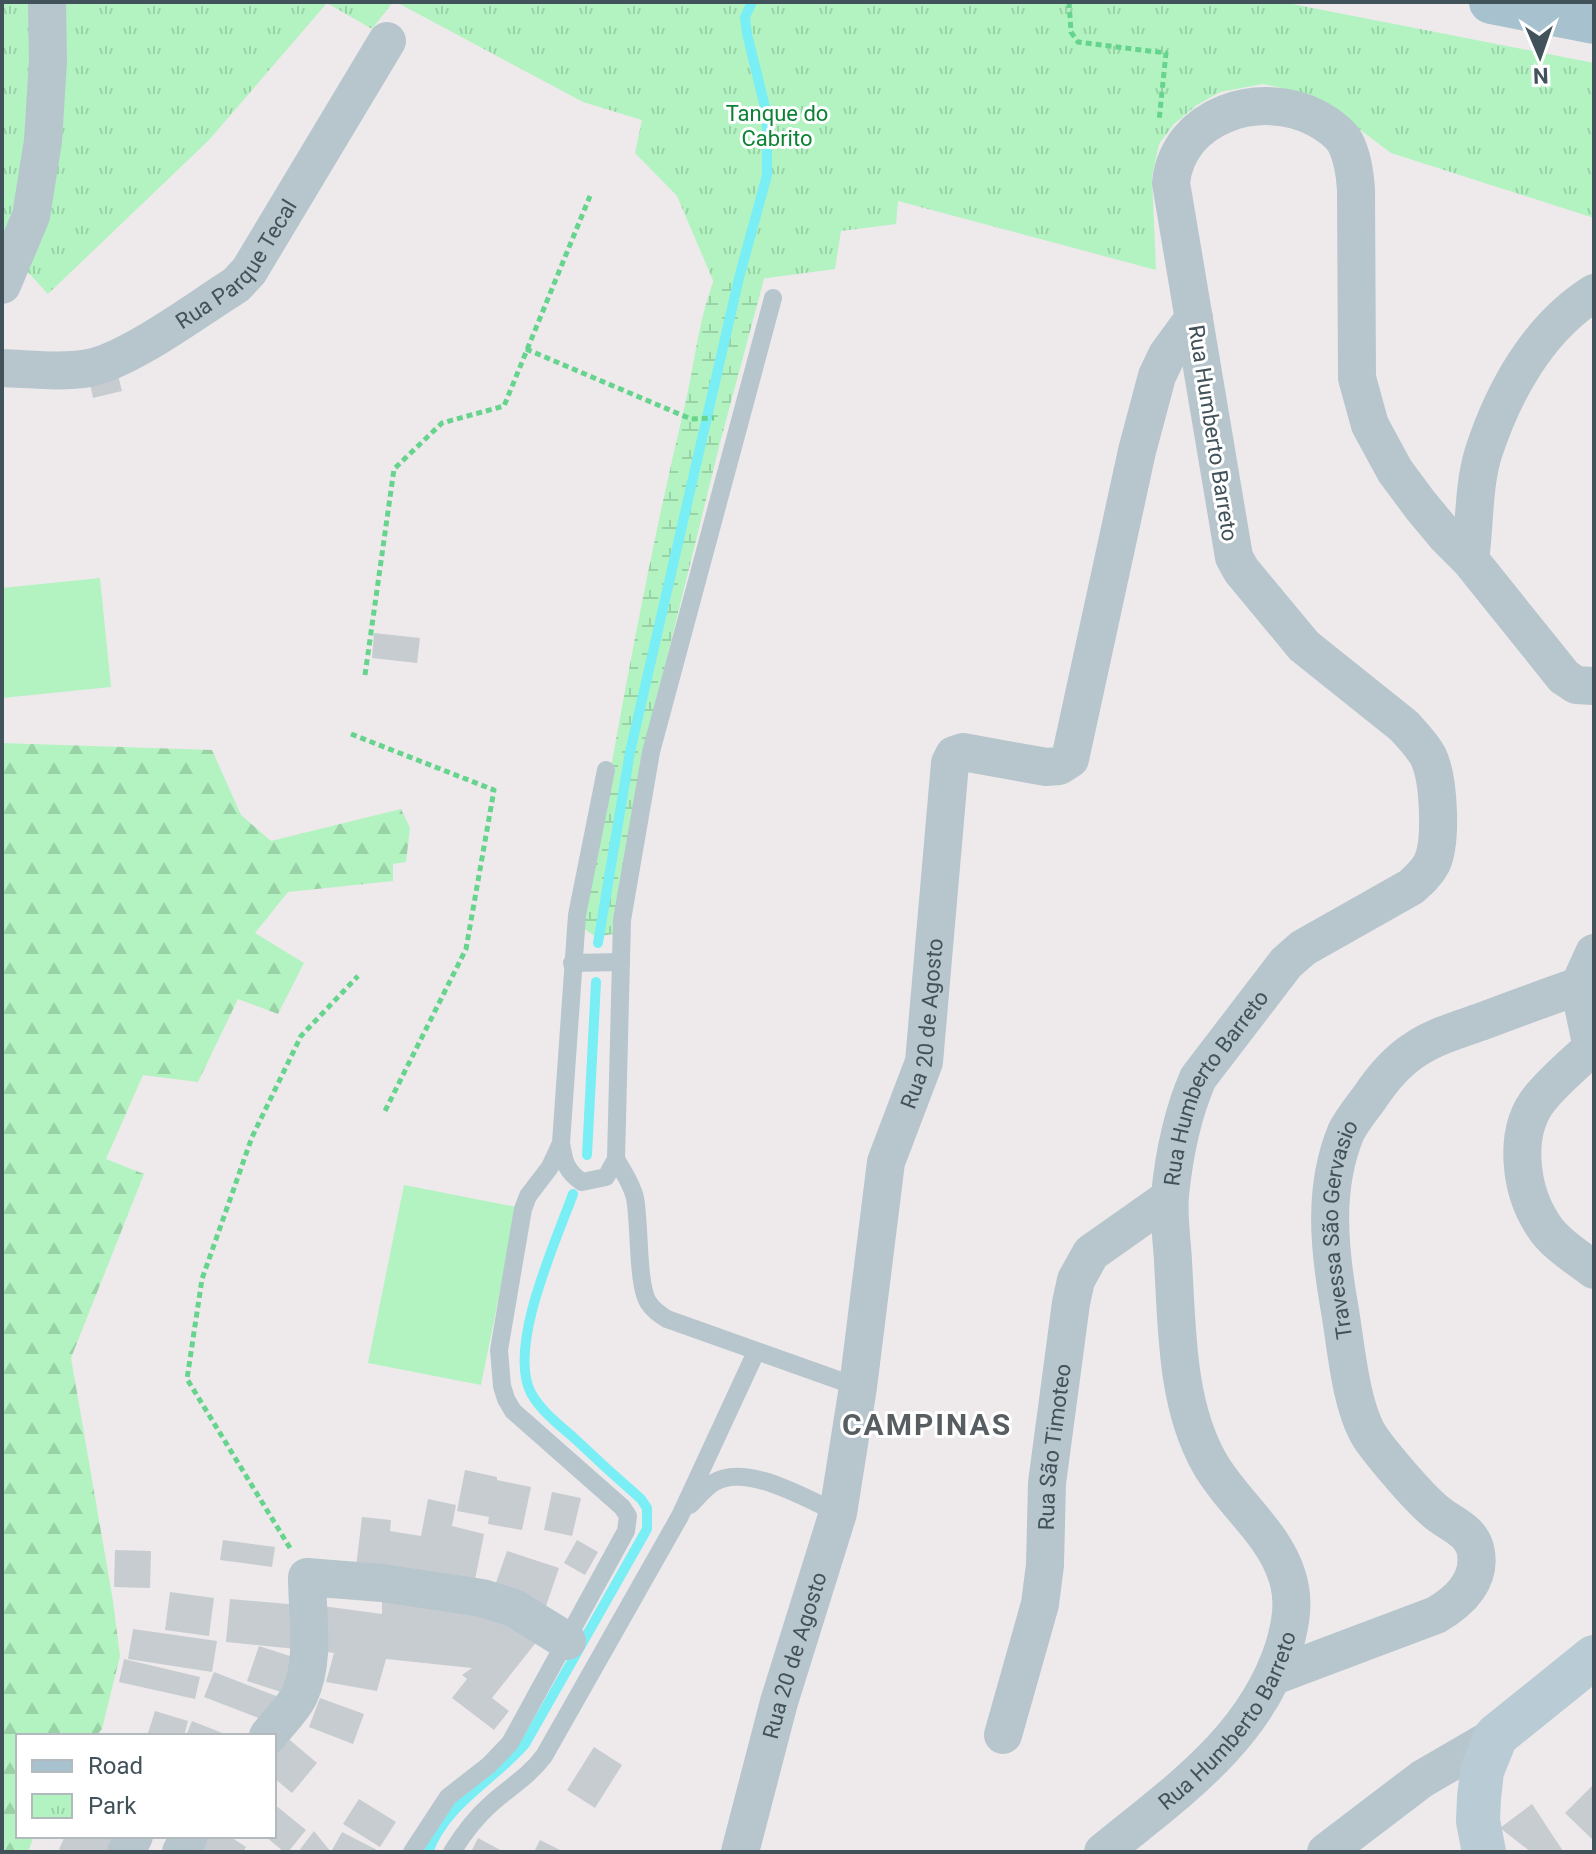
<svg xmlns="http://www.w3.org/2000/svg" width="1596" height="1854" font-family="Roboto,sans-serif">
  <defs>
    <pattern id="forest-firs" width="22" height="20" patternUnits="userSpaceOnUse" patternTransform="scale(2)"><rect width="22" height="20" fill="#b2f3c1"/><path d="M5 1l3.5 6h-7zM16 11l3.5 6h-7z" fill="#9ad2a8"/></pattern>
    <pattern id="wetland-marsh" width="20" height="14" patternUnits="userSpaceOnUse" patternTransform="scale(2)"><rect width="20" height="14" fill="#b2f3c1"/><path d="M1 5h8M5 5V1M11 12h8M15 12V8" fill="none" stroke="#9ad2a8"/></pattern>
    <pattern id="park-tufts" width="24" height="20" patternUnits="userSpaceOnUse" patternTransform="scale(2)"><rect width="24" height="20" fill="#b2f3c1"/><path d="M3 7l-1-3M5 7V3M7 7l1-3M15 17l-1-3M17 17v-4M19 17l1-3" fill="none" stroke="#9ad2a8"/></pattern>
  </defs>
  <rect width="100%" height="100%" fill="#eeeaeb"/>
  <g fill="#b2f3c1">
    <path d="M100,578L111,687L2,698V588Z"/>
    <path d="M404,1185L517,1207L481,1385L368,1363Z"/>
  </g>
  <path fill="url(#forest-firs)" d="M2,743L212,750L241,815L271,841L401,809L410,828L406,862L393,864V881L288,892L255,933L304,963L278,1014L238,999L198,1082L143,1075L106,1159L144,1174L71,1358L113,1601L120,1656L102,1729L96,1736H18V1836H34L28,1852H2Z"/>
  <path fill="url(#wetland-marsh)" d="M786,197L720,443L645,747L613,934L596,937L583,928C613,754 643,580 684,409C696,360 699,307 722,262C730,247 772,211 786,197Z"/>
  <g fill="url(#park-tufts)">
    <path d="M2,2H393L372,29L327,3L209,140L48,294L2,244Z"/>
    <path d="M396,2H1282L1594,63V218L1391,153L1327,105L1294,91L1263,84L1220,92L1197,105L1174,124L1159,144L1152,177L1156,270L898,201L896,224L841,231L835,269L715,285L677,196L635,153L642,120L583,102Z"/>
  </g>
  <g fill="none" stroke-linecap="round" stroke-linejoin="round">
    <g stroke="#7aeef5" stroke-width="10">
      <path d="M598,943L630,752L739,278L767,175V115L747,34L745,17L752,2"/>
      <path d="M587,1155L596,982"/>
      <path d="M428,1852C446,1803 493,1781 525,1744L647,1529V1508L641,1499C618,1479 595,1458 573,1437C558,1424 541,1411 531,1393C507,1347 556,1241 573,1194"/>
    </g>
  </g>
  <g fill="#c7ccd1">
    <path d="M116,367L122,391L93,398L88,374Z"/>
    <path d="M374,633L420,638L417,663L372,658Z"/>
    <path d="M465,1470L497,1477V1480L531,1487L522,1530L488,1524L489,1517L457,1511Z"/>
    <path d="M552,1492L581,1498L572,1536L544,1530Z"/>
    <path d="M428,1499L456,1505L452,1526L484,1534L474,1585L356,1567L362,1517L391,1520L390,1531L421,1536Z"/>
    <path d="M223,1540L275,1547L272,1567L220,1560Z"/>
    <path d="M577,1540L598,1552L585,1575L564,1563Z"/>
    <path d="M115,1550L151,1551L150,1588L114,1587Z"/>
    <path d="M507,1551L559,1568L545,1609L493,1591Z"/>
    <path d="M170,1592L214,1598L209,1636L165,1630Z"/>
    <path d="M230,1599L299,1605L296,1649L226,1642Z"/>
    <path d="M382,1600L486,1610L538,1640L492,1698L509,1711L494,1730L452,1698L467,1679L462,1675L472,1668L386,1659L377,1691L326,1682L334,1653L319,1651L315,1605L382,1614Z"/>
    <path d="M133,1629L217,1641L212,1672L128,1659Z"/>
    <path d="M259,1646L299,1659L287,1694L247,1681Z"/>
    <path d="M124,1659L200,1677L195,1699L119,1682Z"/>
    <path d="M214,1672L279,1697L269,1722L204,1697Z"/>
    <path d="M320,1698L364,1714L353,1744L309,1727Z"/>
    <path d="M155,1711L188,1721L184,1736H147Z"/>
    <path d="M192,1721L230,1736H186Z"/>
    <path d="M284,1735L317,1763L292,1793L274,1778V1747Z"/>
    <path d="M594,1747L622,1765L595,1808L567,1790Z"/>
    <path d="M1594,1784V1841L1565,1813Z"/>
    <path d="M359,1799L396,1822L380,1847L343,1824Z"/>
    <path d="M274,1804L306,1830L288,1852H284L265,1836H274Z"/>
    <path d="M1532,1804L1563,1851L1561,1852H1531L1500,1828Z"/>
    <path d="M314,1831L331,1852H298Z"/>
    <path d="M342,1832L381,1852H331Z"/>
    <path d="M65,1836H126L119,1852H66L59,1849Z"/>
    <path d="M203,1836H229L246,1847L243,1852H192Z"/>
    <path d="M478,1838L504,1852H471Z"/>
    <path d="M540,1840L564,1852H534Z"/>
  </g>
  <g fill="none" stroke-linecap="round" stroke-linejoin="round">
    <g stroke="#67d48e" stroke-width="5" stroke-dasharray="6 4" stroke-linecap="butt">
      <path d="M1069,2L1071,32L1078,42L1166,53L1159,121"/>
      <path d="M526,349L691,419L714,418"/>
      <path d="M365,675L394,469L442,423L504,406L590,196"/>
      <path d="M351,734L494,790L466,949L385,1111"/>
      <path d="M290,1548L187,1379L202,1279L252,1137L301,1036L358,976"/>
    </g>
    <g stroke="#b7c6cd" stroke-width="18">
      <path d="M773,298L651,752L622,920L616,1159C623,1172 632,1184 635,1198C640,1224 637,1283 648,1302C653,1310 659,1314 667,1319L858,1387"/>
      <path d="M572,963L621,962"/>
      <path d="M561,1143C564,1162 566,1171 582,1182L606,1177L616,1159"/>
      <path d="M690,1505C697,1498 704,1489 713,1483C746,1462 806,1499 838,1513"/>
      <path d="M412,1852L448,1797L489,1765L510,1743L626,1531L628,1516L622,1507L513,1411L506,1399L502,1386L499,1350L523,1209L528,1196L550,1167L561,1143L577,915L606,770"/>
      <path d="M452,1852C463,1834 476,1817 492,1803C510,1787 529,1776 544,1756L680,1516L756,1352"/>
    </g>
    <g stroke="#b7c6cd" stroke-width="38">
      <path d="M2,285L31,216L43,141L48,61L47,2"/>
      <path id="s1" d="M2,368C31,369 61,373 89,368C130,360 199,308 236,285L249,271L387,41"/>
      <path d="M1470,560C1475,525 1473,488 1483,454C1503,392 1538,328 1594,293"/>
      <path d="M1594,1046C1576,1062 1556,1079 1541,1097C1512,1131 1520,1190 1543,1225C1554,1243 1577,1257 1594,1270"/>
      <path d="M1592,1048L1579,986L1594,953"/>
      <path id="s2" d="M1274,1676L1436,1615C1460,1601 1483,1579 1475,1548C1469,1529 1450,1524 1436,1512C1418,1497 1386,1459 1372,1440C1350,1409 1346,1343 1339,1305C1329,1247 1323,1188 1346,1132C1352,1120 1362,1108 1370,1097C1382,1079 1397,1061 1416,1049C1436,1036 1460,1029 1483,1021C1515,1009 1547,997 1579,986"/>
      <path id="s3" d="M1003,1735L1040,1604L1045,1565L1047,1483L1071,1303L1076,1280L1091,1253L1169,1198"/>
      <path d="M268,1736C278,1723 292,1710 299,1696C316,1661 307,1615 307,1577L382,1583L482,1598L514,1608L567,1641"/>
      <path d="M126,1852L134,1836"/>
      <path d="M181,1852L189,1836"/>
      <path id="s4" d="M740,1852L779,1702L838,1513L858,1387L886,1162L924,1062L950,763L954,755L963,752L1046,767L1059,766L1070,759L1137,451L1157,376L1167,355L1194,318"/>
      <path id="s5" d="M1103,1852C1175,1793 1254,1740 1284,1647C1291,1623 1295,1600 1287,1576C1273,1531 1231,1502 1209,1462C1176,1403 1177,1327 1173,1261C1172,1240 1168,1216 1170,1195C1174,1155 1182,1115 1198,1078L1286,963L1303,948L1411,887C1419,880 1427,873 1432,863C1442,841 1439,778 1428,756C1422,745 1413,736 1404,726L1304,646L1241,570L1234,557L1171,183C1178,114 1261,89 1316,118C1327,124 1339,132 1345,142C1353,157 1355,174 1356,190L1357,378L1370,425L1395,471L1421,506L1446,536L1470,560L1564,677L1576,685L1594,686"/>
      <path d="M1326,1852L1422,1779L1496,1736"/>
    </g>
    <path stroke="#b9cbd4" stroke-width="44" d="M1484,1852L1478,1821L1479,1798L1482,1771L1496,1736L1594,1657"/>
    <path stroke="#a7c1ce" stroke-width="44" d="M1491,2L1594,22"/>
  </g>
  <g text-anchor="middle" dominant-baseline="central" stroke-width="6" stroke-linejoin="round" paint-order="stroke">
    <g font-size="22" fill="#0c8235" stroke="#fff">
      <text x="777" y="113">Tanque do<tspan x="777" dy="25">Cabrito</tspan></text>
    </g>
    <g font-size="22" fill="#42525a" stroke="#fff">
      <text stroke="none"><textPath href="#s1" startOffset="272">Rua Parque Tecal</textPath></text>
      <text transform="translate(1213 433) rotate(81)">Rua Humberto Barreto</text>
      <text stroke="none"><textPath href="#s4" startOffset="852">Rua 20 de Agosto</textPath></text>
      <text stroke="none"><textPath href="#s5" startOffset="880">Rua Humberto Barreto</textPath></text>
      <text stroke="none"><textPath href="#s2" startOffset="624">Travessa São Gervasio</textPath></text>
      <text stroke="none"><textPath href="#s3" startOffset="294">Rua São Timoteo</textPath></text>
      <text stroke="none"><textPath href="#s4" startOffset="204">Rua 20 de Agosto</textPath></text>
      <text stroke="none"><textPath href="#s5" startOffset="184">Rua Humberto Barreto</textPath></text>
    </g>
    <g font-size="30" font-weight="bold" letter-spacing="2" fill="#575d61" stroke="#fff">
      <text x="927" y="1424">CAMPINAS</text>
    </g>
  </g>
  <rect width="1596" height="1854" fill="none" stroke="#42525a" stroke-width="8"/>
  <rect x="16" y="1734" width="260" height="104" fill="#ffffff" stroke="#b3babd" stroke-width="2"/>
  <rect x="32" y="1760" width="40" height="12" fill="#a7c1ce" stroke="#b3babd" stroke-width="2"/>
  <text x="88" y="1774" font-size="24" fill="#42525a">Road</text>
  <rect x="32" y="1794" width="40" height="24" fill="url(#park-tufts)" stroke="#b3babd" stroke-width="2"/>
  <text x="88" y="1814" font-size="24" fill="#42525a">Park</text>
  <g transform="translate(1540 56) rotate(178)" stroke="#ffffff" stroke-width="6" paint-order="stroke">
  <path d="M0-6L14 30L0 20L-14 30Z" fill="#42525a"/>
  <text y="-12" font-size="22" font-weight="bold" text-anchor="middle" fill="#42525a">N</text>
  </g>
</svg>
